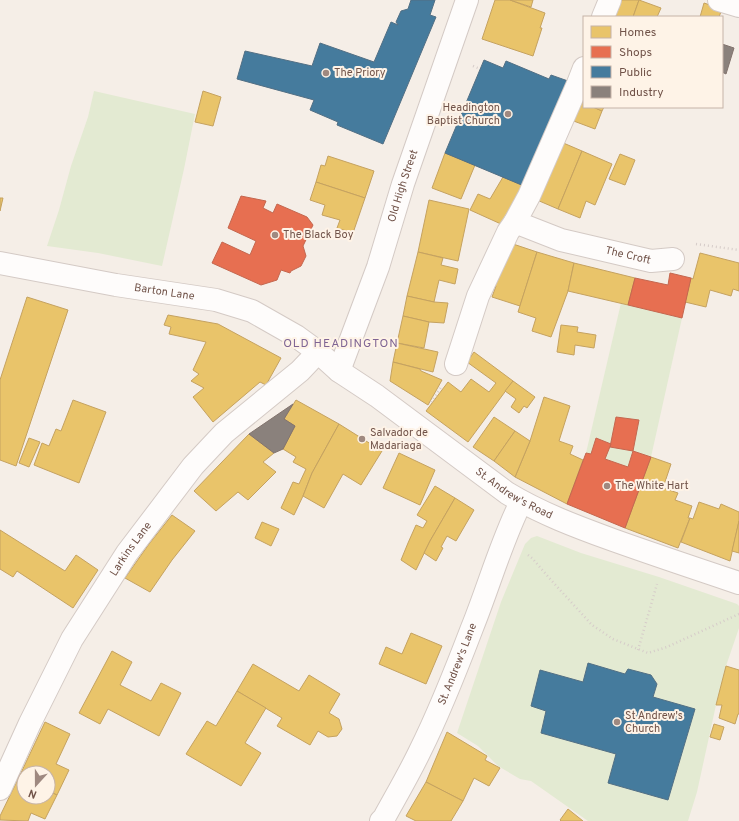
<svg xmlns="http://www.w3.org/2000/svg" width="739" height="821" font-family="Overpass,sans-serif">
  <rect width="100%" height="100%" fill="#f5eee7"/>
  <g fill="#e3ead2">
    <path d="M94,91L195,114L184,169L162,266L98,253L47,246L59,210L71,166L88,117Z"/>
    <path d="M621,303L682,318L651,457L633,451L628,467L605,459L611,444L596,439L591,454L586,453Z"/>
    <path d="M537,536L581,553L659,577L737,604L739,606V628L726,666L716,705L697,792L688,821H588L531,781L520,779L498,766L478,746L457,733L501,602L525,544L531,538Z"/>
  </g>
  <g fill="#e9c46a" stroke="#c5a260">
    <path d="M495,0H510L545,13L540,28H542L533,56L482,39Z"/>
    <path d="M510,0H533L531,7Z"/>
    <path d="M615,0H639L633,17H609Z"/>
    <path d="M639,0L661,8L657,17H633Z"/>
    <path d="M704,3L722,9L719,17H700Z"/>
    <path d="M203,91L221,97L213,126L195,122Z"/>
    <path d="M579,101L584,103V107H593L602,111L595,129L571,120Z"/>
    <path d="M593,107H604L602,111Z"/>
    <path d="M561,142L582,151L558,209L537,200Z"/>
    <path d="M582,151L612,164L595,205L586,201L580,218L558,209Z"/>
    <path d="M445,153L475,165L461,199L432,188Z"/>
    <path d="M620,154L635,160L625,185L609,179Z"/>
    <path d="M328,156L374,171L365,198L316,182L321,165L325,166Z"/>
    <path d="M503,177L524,186L501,224L470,210L478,194L490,199Z"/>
    <path d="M316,182L365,198L353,233L337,228L340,220L322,215L325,205L310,200Z"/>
    <path d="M0,198H3L0,211Z"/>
    <path d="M429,200L469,209L458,261L418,252Z"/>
    <path d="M504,241L537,252L520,306L492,297L496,286L490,285Z"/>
    <path d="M418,252L443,258L441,265L458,269L455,284L439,280L434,302L407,296Z"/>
    <path d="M537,252L574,263L568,291L551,337L532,331L536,318L518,312Z"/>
    <path d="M700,253L739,263V291L733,289L731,296L710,290L706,307L685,302L691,278L693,279Z"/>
    <path d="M574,263L635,278L628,305L568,291Z"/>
    <path d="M407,296L434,302L448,303L444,323L429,322L403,316Z"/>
    <path d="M27,297L68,310L16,466L0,460V380Z"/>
    <path d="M168,315L218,324L281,358L266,385L260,382L213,422L193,397L204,388L191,381L199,374L193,370L206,342L169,334L171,327L164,325Z"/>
    <path d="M403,316L429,322L424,348L397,343Z"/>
    <path d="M561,325L578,327L577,332L596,335L594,348L575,345L574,355L557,352Z"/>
    <path d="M397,343L438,352L433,372L393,362Z"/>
    <path d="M474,352L513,381L468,442L426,411L448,382L461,392L471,379L489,392L496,383L467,362Z"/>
    <path d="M393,362L420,369L421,371L442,380L428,405L390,381Z"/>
    <path d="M513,381L535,397L527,408L524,406L519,413L511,407L516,399L505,391Z"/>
    <path d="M544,397L570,406L559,441L573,446L570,454L583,460L567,504L515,477L530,441Z"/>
    <path d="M73,400L106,412L79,483L34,465L42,443L49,446L56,429L61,431Z"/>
    <path d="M296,400L339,424L312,473L303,496L294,515L281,508L293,482L299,484L306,469L293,462L296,457L283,449L295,426L284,419Z"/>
    <path d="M494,417L515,431L494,461L473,447Z"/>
    <path d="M339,424L382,451L361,485L343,474L324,508L303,496L312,473Z"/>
    <path d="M515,431L530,441L515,477L494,461Z"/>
    <path d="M249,434L274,453L263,462L276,472L248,500L238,492L216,511L194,491Z"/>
    <path d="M29,438L40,442L29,467L19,463Z"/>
    <path d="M399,453L435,470L420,505L383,488Z"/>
    <path d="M651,457L671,464L663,488L678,493L675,500L692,506L688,518H690L678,548L625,528Z"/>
    <path d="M435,486L455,498L430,541L416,570L401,560L408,543L416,525L423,528L427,521L417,515Z"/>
    <path d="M455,498L474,510L456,541L447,536L441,547L443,548L436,561L424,553L430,541Z"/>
    <path d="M699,502L719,509L721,504L739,512V521L730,561L681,542L690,518L693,519Z"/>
    <path d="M172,515L195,531L172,560L150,592L125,578L149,544Z"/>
    <path d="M739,521V553L732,551Z"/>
    <path d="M262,522L279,529L271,546L255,538Z"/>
    <path d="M0,530L65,571L76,555L98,570L73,608L17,571L13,577L0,569Z"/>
    <path d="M411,633L442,646L426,684L379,664L386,647L402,654Z"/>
    <path d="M112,651L132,662L120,685L151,701L161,683L181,693L159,736L108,709L100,724L79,713Z"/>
    <path d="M253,664L299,691L309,675L340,694L329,713L339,719L342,729L337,736L328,737L318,731L310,745L277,726L282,718L237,691Z"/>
    <path d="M726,666L739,670V714H738L735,724L719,718L722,705H716Z"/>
    <path d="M237,691L266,708L245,743L261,753L241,786L186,754L207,721L216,726Z"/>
    <path d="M45,722L70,734L56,764L69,770L57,795L48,791V773H24V780L19,777Z"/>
    <path d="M714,724L724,727L720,740L710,737Z"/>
    <path d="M447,732L487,756L485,760L500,768L489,786L474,778L463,801L426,782Z"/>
    <path d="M19,777L24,780V797H48V791L57,795L45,819L31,813L28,821L0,820V816Z"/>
    <path d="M426,782L463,801L451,821H416L406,816Z"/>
    <path d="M568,809L583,821H561L560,820Z"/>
  </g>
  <g fill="#e76f51" stroke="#c4674f">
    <path d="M241,196L266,201L263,208L273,213L277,204L307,217L313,225L303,246L306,256L301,266L291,271L290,273L281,270L277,280L261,285L212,263L222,242L250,255L256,241L228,228Z"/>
    <path d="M670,273L691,278L682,318L628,305L635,278L668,285Z"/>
    <path d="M616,417L639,420L633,451L610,447Z"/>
    <path d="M596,438L611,444L605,459L628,467L633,451L651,457L625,528L567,504L586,453L591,454Z"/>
  </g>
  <g fill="#457b9d" stroke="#526f84">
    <path d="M411,0H435L430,15L436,17L383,144L337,125L338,122L310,110L314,100L237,79L245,51L312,66L320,43L374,62L391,22L398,25L396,22L401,11L408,9Z"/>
    <path d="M484,60L503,68L506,61L549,79L551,75L568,81L524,186L445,153Z"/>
    <path d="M588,663L625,674L628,669L651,675L657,684L653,697L695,709L668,800L608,783L616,754L541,733L546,711L531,706L540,670L583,682Z"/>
  </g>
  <g fill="#8a817c" stroke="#82736d">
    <path d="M722,44L734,48L726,74L722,72Z"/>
    <path d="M293,404L284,419L295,426L283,449L274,453L249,434Z"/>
  </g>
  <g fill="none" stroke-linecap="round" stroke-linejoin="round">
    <g stroke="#d4cac5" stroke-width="24">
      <g id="minor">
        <path d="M719,0L739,6"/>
        <path d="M603,17L610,0"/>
        <path id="s1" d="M584,68L577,86L529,196L515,222L561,240L651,261L673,259"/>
        <path id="s2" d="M0,263L116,285L216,300L252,311L296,336L318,352L339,371L377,396L507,493C540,513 577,527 613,540C655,555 697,569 739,583"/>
        <path d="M456,364L478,296L508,232L515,222"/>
        <path id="s3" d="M339,371L378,267L403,184L467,0"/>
        <path id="s4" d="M0,789L30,723L72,639L127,553L193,466L224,433L300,371L318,352"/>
        <path id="s5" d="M381,821L384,818C396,796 409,774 420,751C440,711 456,670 472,628C489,586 501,542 521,502"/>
      </g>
    </g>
    <g stroke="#d6ccc9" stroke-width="2.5" stroke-dasharray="1 3" stroke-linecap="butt">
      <path d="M473,66L480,69"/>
      <path d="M696,244L739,250"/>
      <path d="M431,402L442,386"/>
      <path d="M528,555L532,558L551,580L592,625L613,639L648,653L667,647L739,614"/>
      <path d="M638,650L657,584"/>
    </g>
    <use href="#minor" stroke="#fefcfb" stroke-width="22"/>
  </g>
  <g fill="#9f8980" stroke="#fef3e7" stroke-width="1.5">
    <circle cx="326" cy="73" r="4"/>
    <circle cx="508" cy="114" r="4"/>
    <circle cx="275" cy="235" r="4"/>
    <circle cx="362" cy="439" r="4"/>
    <circle cx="607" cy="486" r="4"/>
    <circle cx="617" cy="722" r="4"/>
  </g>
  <g text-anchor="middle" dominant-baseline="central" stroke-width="4" stroke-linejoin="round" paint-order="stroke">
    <g font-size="11" fill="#715349" stroke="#fef3e7" text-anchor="start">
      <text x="334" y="73">The Priory</text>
      <text x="500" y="108" text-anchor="end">Headington<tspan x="500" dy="13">Baptist Church</tspan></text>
      <text x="283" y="235">The Black Boy</text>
      <text x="370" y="433">Salvador de<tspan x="370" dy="13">Madariaga</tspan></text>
      <text x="615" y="486">The White Hart</text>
      <text x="625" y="716">St Andrew's<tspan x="625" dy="13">Church</tspan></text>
    </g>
    <g font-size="11" fill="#715349" stroke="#fef3e7">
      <text stroke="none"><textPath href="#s3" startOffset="196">Old High Street</textPath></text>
      <text stroke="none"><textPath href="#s1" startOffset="287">The Croft</textPath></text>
      <text stroke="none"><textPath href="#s2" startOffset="167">Barton Lane</textPath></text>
      <text stroke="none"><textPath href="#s2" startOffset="577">St. Andrew's Road</textPath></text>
      <text stroke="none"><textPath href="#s4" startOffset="274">Larkins Lane</textPath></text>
      <text stroke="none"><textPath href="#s5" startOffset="175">St. Andrew's Lane</textPath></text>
    </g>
    <g font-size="12" letter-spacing="1" fill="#7f6594" stroke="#fef3e7">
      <text x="341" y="344">OLD HEADINGTON</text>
    </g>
  </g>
  <rect x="583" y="16" width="140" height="92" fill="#fef3e7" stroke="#c6b3a8"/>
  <rect x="591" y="26" width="20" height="12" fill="#e9c46a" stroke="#c6b3a8"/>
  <text x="619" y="36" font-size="12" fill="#715349">Homes</text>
  <rect x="591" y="46" width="20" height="12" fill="#e76f51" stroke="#c6b3a8"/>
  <text x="619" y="56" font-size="12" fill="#715349">Shops</text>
  <rect x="591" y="66" width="20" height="12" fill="#457b9d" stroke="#c6b3a8"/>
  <text x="619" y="76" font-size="12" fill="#715349">Public</text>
  <rect x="591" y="86" width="20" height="12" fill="#8a817c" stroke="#c6b3a8"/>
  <text x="619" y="96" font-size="12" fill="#715349">Industry</text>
  <g transform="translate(36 785) rotate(201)"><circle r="19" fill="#fef3e7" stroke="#c6b3a8"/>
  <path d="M0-3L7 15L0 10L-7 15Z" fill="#9f8980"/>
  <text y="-6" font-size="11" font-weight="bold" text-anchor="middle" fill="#715349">N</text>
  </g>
</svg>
